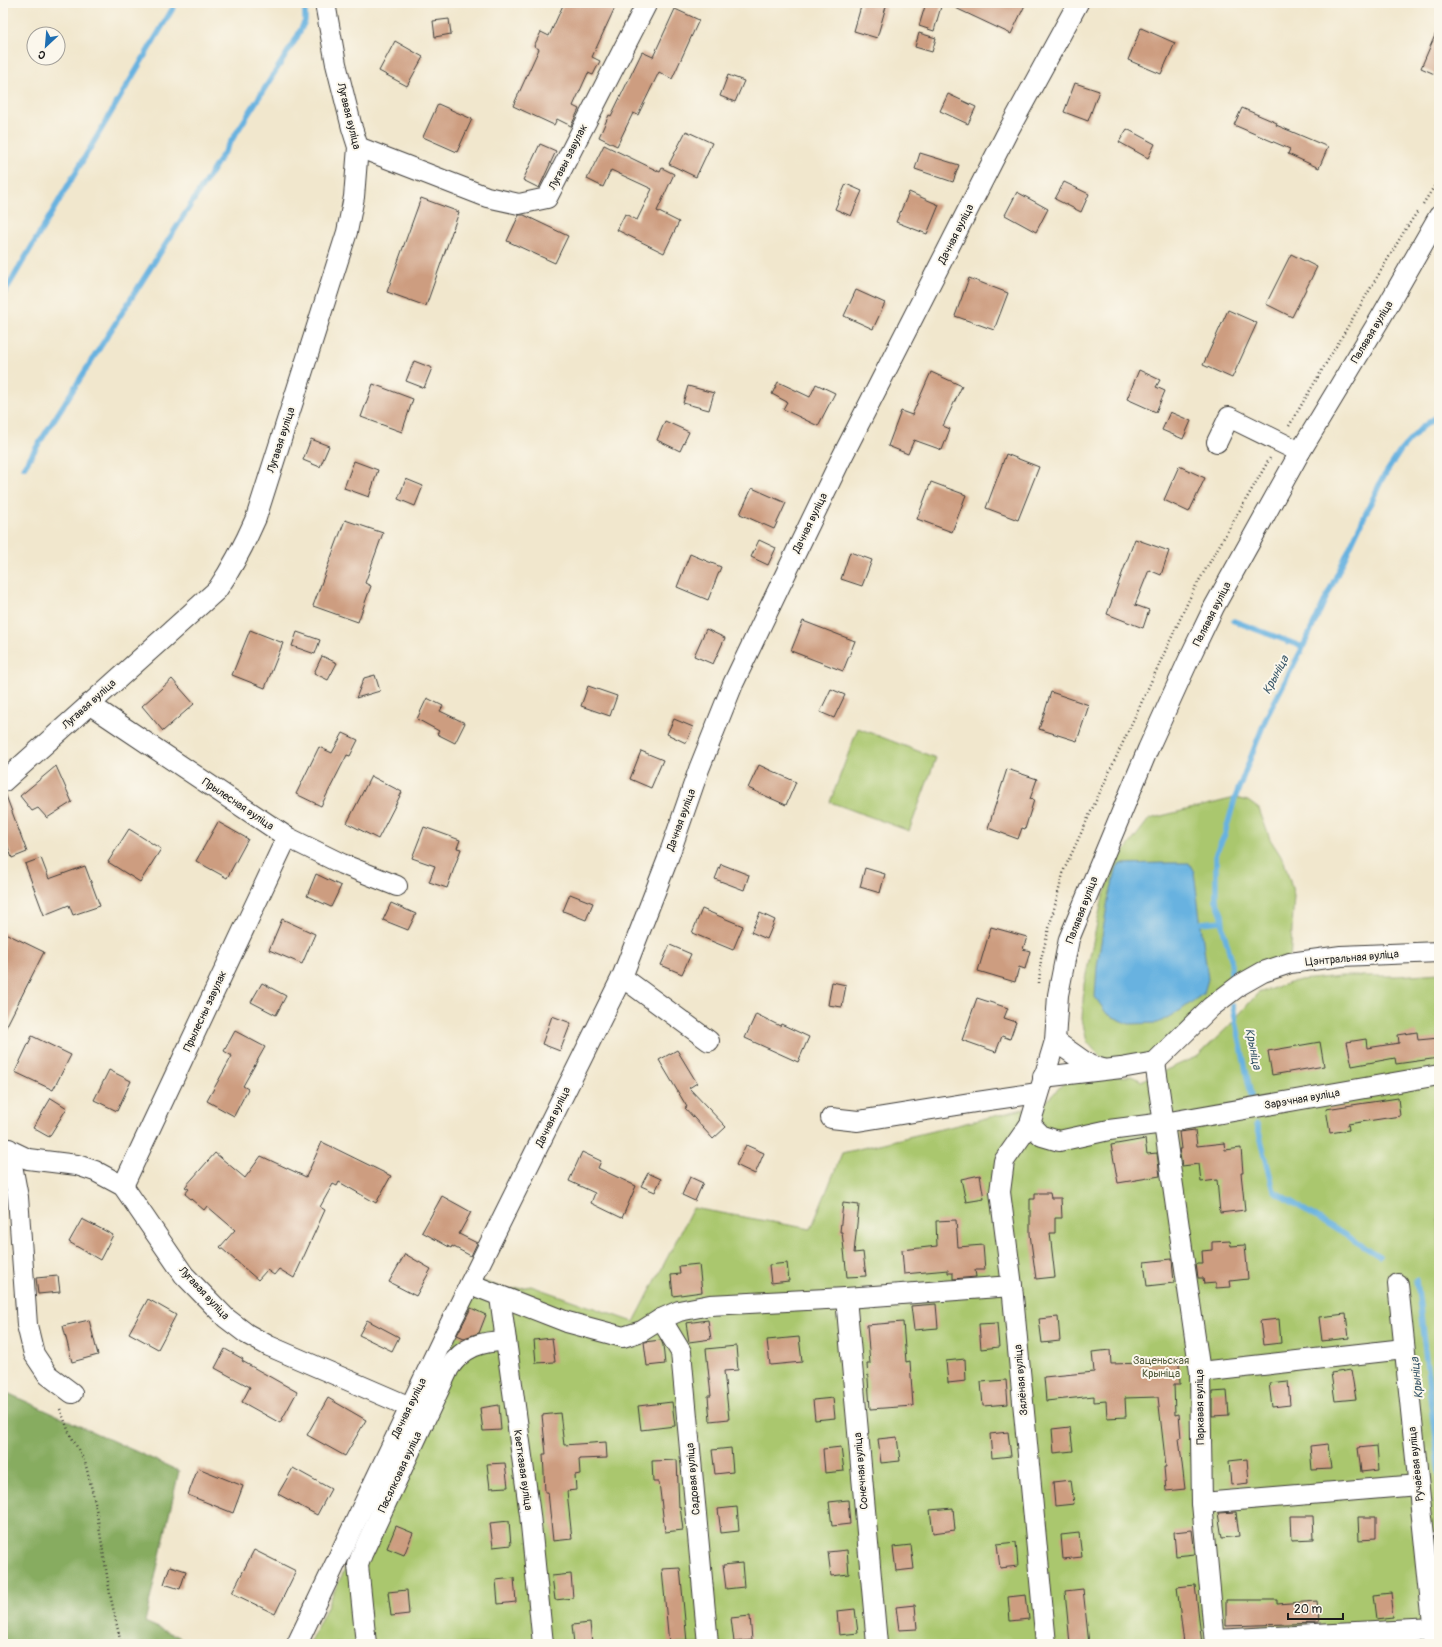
<svg xmlns="http://www.w3.org/2000/svg" width="1442" height="1647" font-family="Pangolin,sans-serif">
  <rect width="100%" height="100%" fill="#fbf7ec"/>
  <filter id="ink" filterUnits="userSpaceOnUse"><feTurbulence type="fractalNoise" baseFrequency=".025" numOctaves="2"/><feDisplacementMap in="SourceGraphic" scale="8" xChannelSelector="R" yChannelSelector="G"/><feConvolveMatrix kernelMatrix="1 2 1 2 8 2 1 2 1" color-interpolation-filters="sRGB"/></filter>
  <filter id="wash" filterUnits="userSpaceOnUse"><feTurbulence type="fractalNoise" baseFrequency=".012" numOctaves="4" result="noise"/><feDisplacementMap in="SourceGraphic" scale="16" xChannelSelector="R" yChannelSelector="G"/><feGaussianBlur stdDeviation="0.9" result="paint"/><feColorMatrix in="noise" values="0 0 0 0 0 0 0 0 0 0 0 0 0 0 0 0 0 1.4 0 .05"/><feComposite in="paint" operator="in"/></filter>
  <g filter="url(#wash)">
    <rect width="100%" height="100%" fill="#f1e7cd"/>
    <g fill="#aac76e" stroke="#637245">
      <path d="M858,728L936,758L909,831L830,802Z"/>
      <path d="M1235,798L1248,801L1259,809L1270,839L1284,861L1294,895L1290,963L1263,972L1155,1062L1121,1068L1100,1056L1087,1042L1082,1019L1084,984L1102,900L1117,861L1149,819Z"/>
      <path d="M1439,973V1644H309L454,1341L479,1280L509,1290L531,1286L634,1322L693,1208L811,1229L842,1153L1044,1104L1068,1078L1131,1076L1138,1079L1141,1081L1198,1056L1229,1026L1258,993L1300,980L1341,976H1397Z"/>
    </g>
    <path fill="#87ac61" stroke="#52643e" d="M3,1391L179,1471L145,1622L195,1644H3Z"/>
    <path fill="#68b2e0" stroke="#42677e" d="M1165,863H1189L1194,872L1208,979L1204,993L1181,1010L1158,1023L1129,1024L1107,1014L1095,997L1097,967L1108,900L1117,867L1120,864Z"/>
    <g fill="none" stroke-linecap="round" stroke-linejoin="round">
      <g stroke="#68b2e0" stroke-width="5.5">
        <path d="M3,295L176,3"/>
        <path d="M24,467L296,39L305,21V3"/>
        <path d="M1234,621L1303,647"/>
        <path d="M1201,923L1222,921"/>
        <path d="M1231,975V958L1224,933L1222,915L1216,900V853L1225,834L1235,798L1266,718L1303,647L1382,479L1401,450L1421,428L1439,415"/>
        <path d="M1233,1006L1251,1096"/>
        <path d="M1257,1124L1274,1191L1379,1256"/>
        <path d="M1417,1280L1439,1474"/>
      </g>
    </g>
    <g id="blocks">
      <g fill="#cd9d80">
        <path d="M564,3H617L592,57L600,61L593,75L588,73L573,106L579,109L571,126L557,119L554,125L513,106L539,49L534,46L541,32L549,36Z"/>
        <path d="M862,3H887L877,38L854,31Z"/>
        <path d="M926,3H942L934,31L919,26Z"/>
        <path d="M945,3H1026L1011,34Z"/>
        <path d="M675,9L699,20L672,79L659,72L638,115L633,113L617,146L599,137L609,115L611,116L642,52L653,57Z"/>
        <path d="M449,19L451,34L435,37L433,21Z"/>
        <path d="M1439,26V76L1421,68Z"/>
        <path d="M1141,28L1175,43L1161,74L1128,60Z"/>
        <path d="M919,33L936,38L932,52L915,47Z"/>
        <path d="M395,41L423,57L407,86L379,71Z"/>
        <path d="M728,75L744,81L735,102L720,96Z"/>
        <path d="M1075,83L1099,91L1088,121L1064,112Z"/>
        <path d="M948,94L976,107L968,124L940,111Z"/>
        <path d="M438,104L472,119L457,152L423,137Z"/>
        <path d="M1242,108L1277,123L1276,125L1328,147L1319,168L1288,154L1290,149L1234,125Z"/>
        <path d="M1127,129L1155,144L1148,158L1119,142Z"/>
        <path d="M686,131L712,143L696,177L669,164Z"/>
        <path d="M540,144L556,151L539,188L523,180Z"/>
        <path d="M604,145L660,172L662,168L674,174L657,211L679,222L664,253L617,230L625,214L637,220L652,189L611,170L603,187L587,179Z"/>
        <path d="M920,153L959,165L953,182L915,169Z"/>
        <path d="M1064,182L1089,194L1081,212L1055,199Z"/>
        <path d="M846,184L862,191L851,216L835,209Z"/>
        <path d="M909,192L939,205L927,234L896,222Z"/>
        <path d="M1017,192L1048,209L1036,232L1005,215Z"/>
        <path d="M421,198L459,212L426,306L387,292Z"/>
        <path d="M519,215H524L568,236L555,263L507,241Z"/>
        <path d="M1291,254L1317,267L1292,317L1266,304Z"/>
        <path d="M969,278L1008,293L994,330L955,316Z"/>
        <path d="M856,290L885,303L873,329L844,316Z"/>
        <path d="M1228,310L1257,323L1232,378L1203,365Z"/>
        <path d="M414,361L432,368L424,388L406,381Z"/>
        <path d="M1139,370L1160,380L1156,387L1165,391L1156,412L1127,399Z"/>
        <path d="M931,372L962,386L943,426L950,429L942,450L914,440L908,454L888,446L901,411L912,415Z"/>
        <path d="M778,382L810,397L816,384L835,393L818,426L783,409L787,402L772,394Z"/>
        <path d="M373,384L413,399L402,432L361,417Z"/>
        <path d="M688,386L714,393L709,410L683,403Z"/>
        <path d="M1170,412L1191,421L1183,439L1162,430Z"/>
        <path d="M665,421L689,432L680,451L657,440Z"/>
        <path d="M311,439L329,446L320,467L303,460Z"/>
        <path d="M1006,454L1039,467L1018,520L986,508Z"/>
        <path d="M354,461L378,470L369,497L344,488Z"/>
        <path d="M1179,466L1205,478L1189,512L1164,500Z"/>
        <path d="M406,479L423,486L415,506L398,499Z"/>
        <path d="M931,482L966,495L952,532L917,519Z"/>
        <path d="M752,488L786,503L774,529L740,514Z"/>
        <path d="M345,520L383,533L365,583L371,586L358,622L313,606Z"/>
        <path d="M1135,539L1169,551L1161,575L1149,570L1135,605L1149,610L1143,628L1107,614Z"/>
        <path d="M759,540L776,548L768,565L751,557Z"/>
        <path d="M850,552L872,560L862,586L841,579Z"/>
        <path d="M690,554L721,567L708,600L677,587Z"/>
        <path d="M803,621L855,641L843,671L791,651Z"/>
        <path d="M706,629L725,638L713,664L694,656Z"/>
        <path d="M250,630L283,643L265,688L232,675Z"/>
        <path d="M297,632L320,640L315,654L292,646Z"/>
        <path d="M322,656L337,663L328,680L314,673Z"/>
        <path d="M375,675L380,691L356,698L364,678Z"/>
        <path d="M172,679L194,704L163,731L142,706Z"/>
        <path d="M588,686L617,696L610,716L581,706Z"/>
        <path d="M831,689L845,695L834,718L820,712Z"/>
        <path d="M1051,692L1089,705L1077,741L1039,729Z"/>
        <path d="M427,698L443,706L440,711L465,723L455,743L437,734L439,731L417,719Z"/>
        <path d="M674,719L693,727L686,743L667,734Z"/>
        <path d="M343,733L358,740L350,756L347,755L321,806L296,794L319,747L332,753Z"/>
        <path d="M641,751L663,760L651,788L630,779Z"/>
        <path d="M759,765L796,782L786,805L748,788Z"/>
        <path d="M56,766L72,802L47,818L38,808L32,811L20,796Z"/>
        <path d="M1007,769L1037,779L1030,799L1034,800L1025,829L1022,828L1018,839L988,828Z"/>
        <path d="M371,776L402,792L378,839L347,823Z"/>
        <path d="M3,793H5L27,852L12,858L3,833Z"/>
        <path d="M218,822L248,839L227,878L196,861Z"/>
        <path d="M424,827L460,840L457,848L461,849L447,888L429,882L435,866L412,858Z"/>
        <path d="M129,829L161,849L140,882L108,862Z"/>
        <path d="M41,858L49,879L85,866L100,906L73,915L69,905L44,915L25,864Z"/>
        <path d="M721,864L749,875L744,890L715,879Z"/>
        <path d="M865,868L885,874L880,893L860,887Z"/>
        <path d="M316,874L341,886L331,907L307,896Z"/>
        <path d="M570,894L593,903L586,920L563,911Z"/>
        <path d="M391,903L416,914L408,930L383,920Z"/>
        <path d="M702,909L743,926L733,950L692,933Z"/>
        <path d="M760,913L775,920L767,939L751,932Z"/>
        <path d="M282,919L315,934L302,964L269,950Z"/>
        <path d="M991,927L1027,937L1023,949L1030,951L1025,969L1019,967L1015,982L978,971Z"/>
        <path d="M3,932L44,952L3,1033Z"/>
        <path d="M670,945L691,954L682,974L661,965Z"/>
        <path d="M832,982L846,985L842,1007L828,1005Z"/>
        <path d="M262,983L286,996L276,1015L251,1002Z"/>
        <path d="M977,998L1008,1008L1004,1018L1016,1022L1010,1039L1002,1036L996,1052L962,1040Z"/>
        <path d="M756,1014L780,1026L781,1024L809,1037L798,1062L745,1038Z"/>
        <path d="M552,1016L571,1023L560,1051L542,1044Z"/>
        <path d="M235,1031L265,1047L243,1086L248,1089L234,1116L207,1101L232,1056L224,1051Z"/>
        <path d="M1417,1032L1418,1040L1439,1038V1058L1396,1064L1395,1058L1352,1066L1347,1042L1366,1039L1367,1048L1399,1043L1398,1035Z"/>
        <path d="M32,1036L71,1055L53,1090L15,1072Z"/>
        <path d="M1320,1042L1324,1066L1272,1075L1268,1051Z"/>
        <path d="M677,1050L697,1083L689,1088L726,1127L713,1139L685,1108L687,1107L659,1060Z"/>
        <path d="M109,1070L131,1081L117,1111L94,1100Z"/>
        <path d="M51,1098L67,1108L49,1137L33,1128Z"/>
        <path d="M1398,1098L1400,1116L1348,1124L1349,1130L1330,1133L1326,1109Z"/>
        <path d="M1195,1130L1197,1146L1224,1143L1225,1150L1241,1148L1243,1173H1241L1245,1210L1220,1213L1217,1180L1201,1182L1199,1164L1182,1166L1179,1149H1181L1179,1132Z"/>
        <path d="M1145,1139L1147,1154L1157,1153L1160,1176L1118,1183L1111,1145Z"/>
        <path d="M322,1142L391,1176L376,1203L339,1182L337,1186L333,1184L320,1207L325,1210L294,1278L279,1269L274,1275L267,1270L258,1280L220,1247L235,1230L207,1206L204,1210L185,1194L189,1189L185,1187L215,1153L245,1178L261,1156L306,1177Z"/>
        <path d="M746,1145L764,1153L755,1174L736,1165Z"/>
        <path d="M582,1152L601,1161L598,1168L636,1186L622,1218L591,1203L595,1193L569,1181Z"/>
        <path d="M648,1173L661,1179L655,1192L641,1186Z"/>
        <path d="M980,1175L984,1199L966,1202L961,1179Z"/>
        <path d="M690,1177L703,1183L695,1201L682,1195Z"/>
        <path d="M1035,1193H1050L1051,1198H1061L1062,1218H1055V1233H1050L1055,1277L1036,1279L1030,1234V1199H1035Z"/>
        <path d="M442,1196L471,1212L459,1234L477,1243L471,1256L452,1246L451,1248L422,1232Z"/>
        <path d="M843,1203L859,1205L854,1253L863,1252L866,1276L847,1277L842,1232H840Z"/>
        <path d="M82,1219L113,1235L100,1260L69,1242Z"/>
        <path d="M956,1220L958,1247L983,1245L985,1270H975L976,1277L953,1279V1273H948V1270L904,1274L902,1250L937,1246L936,1221Z"/>
        <path d="M1230,1241L1231,1246L1245,1245L1248,1279L1230,1281L1231,1287L1216,1288V1283L1204,1284L1203,1278H1198L1196,1264H1203L1202,1251L1212,1250V1242Z"/>
        <path d="M405,1254L431,1269L416,1296L389,1282Z"/>
        <path d="M1172,1259L1174,1283L1147,1286L1144,1262Z"/>
        <path d="M787,1263L789,1281L771,1283L769,1265Z"/>
        <path d="M699,1264L702,1292L673,1296L671,1275L680,1274L679,1266Z"/>
        <path d="M58,1276L60,1292L38,1294L36,1278Z"/>
        <path d="M148,1299L176,1315L158,1349L129,1333Z"/>
        <path d="M936,1304L938,1328L914,1330L911,1306Z"/>
        <path d="M471,1308L486,1315L479,1333L464,1338L457,1335Z"/>
        <path d="M1346,1314L1349,1338L1322,1341L1319,1317Z"/>
        <path d="M1058,1317L1060,1341L1042,1343L1039,1319Z"/>
        <path d="M1279,1319L1281,1343L1263,1345L1260,1321Z"/>
        <path d="M89,1320L98,1355L72,1362L63,1326Z"/>
        <path d="M367,1320L399,1337L392,1351L359,1335Z"/>
        <path d="M708,1320L711,1339L689,1342L686,1323Z"/>
        <path d="M903,1322L906,1362L910,1361L913,1406L870,1409L867,1364H870L867,1325Z"/>
        <path d="M997,1323L999,1347L981,1349L979,1324Z"/>
        <path d="M799,1337L802,1362L770,1365L767,1340Z"/>
        <path d="M552,1338L555,1362L536,1363L534,1340Z"/>
        <path d="M661,1340L663,1345L665,1364L647,1366L644,1342Z"/>
        <path d="M736,1346L738,1370L724,1371L729,1419L710,1421L708,1396H711L706,1349Z"/>
        <path d="M225,1349L243,1359L242,1361L297,1392L280,1423L242,1402L250,1387L215,1368Z"/>
        <path d="M1110,1350L1111,1364L1179,1362L1180,1384H1174L1175,1415L1179,1414L1181,1438H1179L1185,1489L1166,1491L1164,1467H1166L1158,1397L1125,1398L1126,1417L1107,1418L1106,1401L1094,1402V1396L1046,1401L1044,1377L1094,1372L1092,1352Z"/>
        <path d="M965,1359L966,1381L948,1383L946,1361Z"/>
        <path d="M1351,1370L1356,1399L1335,1401L1331,1373Z"/>
        <path d="M1006,1380L1008,1404L983,1406L981,1382Z"/>
        <path d="M1288,1381L1290,1405L1272,1407L1269,1383Z"/>
        <path d="M1227,1391L1229,1415L1212,1416V1392Z"/>
        <path d="M328,1398L366,1420L345,1456L307,1435Z"/>
        <path d="M833,1398L835,1418L815,1420L813,1400Z"/>
        <path d="M672,1402L675,1426L641,1430L638,1406Z"/>
        <path d="M499,1405L501,1430L483,1431L480,1408Z"/>
        <path d="M560,1413L564,1445L606,1442L607,1458L579,1459L580,1474L575,1475L576,1490L567,1491L572,1539L553,1541L548,1492H545L543,1454H546L542,1415Z"/>
        <path d="M1070,1427L1073,1451L1054,1453L1052,1429Z"/>
        <path d="M1008,1432L1011,1456L992,1458L990,1434Z"/>
        <path d="M897,1437L900,1461L881,1463L878,1439Z"/>
        <path d="M1328,1444L1331,1469L1312,1470L1310,1446Z"/>
        <path d="M1377,1446L1379,1470L1361,1472L1358,1448Z"/>
        <path d="M841,1447L844,1471L825,1473L823,1449Z"/>
        <path d="M731,1448L733,1472L715,1474L712,1450Z"/>
        <path d="M1247,1459L1249,1483L1231,1485L1229,1461Z"/>
        <path d="M677,1460L679,1507L680,1506L683,1530L665,1532L659,1482H653L652,1461Z"/>
        <path d="M505,1463L508,1487L490,1488L487,1464Z"/>
        <path d="M198,1468L243,1486L233,1513L188,1495Z"/>
        <path d="M293,1468L331,1489L317,1515L278,1494Z"/>
        <path d="M1071,1480L1074,1504L1055,1506L1053,1482Z"/>
        <path d="M848,1500L850,1524L832,1526L829,1502Z"/>
        <path d="M737,1507L739,1531L721,1533L718,1509Z"/>
        <path d="M953,1508L955,1530L933,1533L930,1510Z"/>
        <path d="M1236,1512L1239,1536L1222,1538L1218,1513Z"/>
        <path d="M1291,1516H1313L1314,1539L1292,1540Z"/>
        <path d="M1358,1517H1376V1539L1359,1540Z"/>
        <path d="M509,1521L511,1545L493,1547L490,1523Z"/>
        <path d="M396,1526L413,1533L404,1555L387,1548Z"/>
        <path d="M1192,1530L1195,1554L1176,1556L1174,1532Z"/>
        <path d="M1079,1533L1082,1557L1063,1559L1061,1535Z"/>
        <path d="M1016,1542L1018,1566L1000,1568L997,1544Z"/>
        <path d="M911,1545L914,1569L896,1571L893,1547Z"/>
        <path d="M254,1550L296,1571L275,1614L232,1593Z"/>
        <path d="M847,1550L849,1574L831,1576L828,1552Z"/>
        <path d="M742,1563L744,1587L726,1589L723,1565Z"/>
        <path d="M170,1566L186,1571L180,1589L164,1584Z"/>
        <path d="M680,1568L687,1642L669,1644L662,1569Z"/>
        <path d="M571,1574L573,1598L555,1600L552,1576Z"/>
        <path d="M514,1578L516,1602L498,1604L496,1580Z"/>
        <path d="M1195,1585L1202,1644H1184L1177,1587Z"/>
        <path d="M1083,1589L1089,1644H1070L1065,1591Z"/>
        <path d="M407,1590L409,1614L391,1616L388,1592Z"/>
        <path d="M1391,1593L1394,1617L1375,1619L1372,1595Z"/>
        <path d="M1026,1595L1029,1619L1010,1621L1008,1597Z"/>
        <path d="M1226,1600H1277V1604L1317,1601L1319,1623L1226,1626Z"/>
        <path d="M915,1605L917,1629L899,1630L896,1607Z"/>
        <path d="M855,1609L858,1633L839,1635L837,1611Z"/>
        <path d="M750,1616L752,1640L734,1642L731,1618Z"/>
        <path d="M590,1623L592,1644H574L572,1625Z"/>
      </g>
    </g>
  </g>
  <g filter="url(#ink)">
    <use href="#blocks" fill-opacity="0" stroke="#3c3a37" stroke-width="1"/>
    <g fill="none" stroke-linecap="round" stroke-linejoin="round">
      <g stroke="#3c3a37" stroke-width="22">
        <g id="minor">
          <path d="M358,147L487,197L519,204L547,198L647,3"/>
          <path d="M1217,442L1229,417L1300,452"/>
          <path d="M89,704L287,837L342,864L397,886"/>
          <path d="M3,782L217,590C233,567 245,543 256,518L347,232L354,197L358,147L352,128L336,64L325,3"/>
          <path d="M622,977L709,1041"/>
          <path d="M1055,1041L1089,1065L1103,1069"/>
          <path d="M1155,1062L1200,1372L1202,1503L1215,1644"/>
          <path d="M1043,1077L1121,1068L1155,1062L1211,1007L1240,985L1263,972L1290,963L1341,956L1439,952"/>
          <path d="M831,1118L858,1121L976,1102L1038,1093"/>
          <path d="M1030,1124L1042,1136L1059,1141L1109,1130L1164,1123L1439,1075"/>
          <path d="M3,1147L28,1159L77,1165L95,1171L123,1186L184,1275L226,1318L247,1334L269,1346L410,1407"/>
          <path d="M9,1149L18,1197L27,1325L34,1354L48,1375L72,1393"/>
          <path d="M123,1186L287,837"/>
          <path d="M470,1284L567,1322L623,1337L642,1331L661,1319L679,1311L710,1305L846,1298L1012,1286"/>
          <path d="M1398,1284L1435,1644"/>
          <path d="M500,1297L530,1515L543,1644"/>
          <path d="M846,1298L877,1644"/>
          <path d="M661,1319L681,1352L708,1644"/>
          <path d="M1200,1372L1404,1349"/>
          <path d="M1202,1503L1418,1485"/>
          <path d="M1215,1640L1434,1629"/>
          <path d="M297,1644L445,1334L622,977L667,861L699,769L733,684L799,546L840,461L1007,133L1078,3"/>
          <path d="M366,1644L358,1565L362,1554L449,1368C463,1347 481,1341 506,1341"/>
          <path d="M1046,1644L1012,1286L1000,1192L1004,1161L1030,1124L1055,1041L1058,995L1069,939L1148,749L1189,659L1214,607L1300,452L1380,319L1439,216"/>
        </g>
      </g>
      <g stroke="#3c3a37" stroke-width="2.5" stroke-dasharray="1 3" stroke-linecap="butt">
        <path d="M1423,204L1439,179"/>
        <path d="M1289,426L1405,230L1418,211"/>
        <path d="M1039,983L1041,959L1064,870L1193,591L1270,458"/>
        <path d="M60,1409L69,1432L85,1462L95,1502L110,1594L121,1644"/>
      </g>
      <use href="#minor" stroke="#fff" stroke-width="20"/>
    </g>
  </g>
  <g text-anchor="middle" dominant-baseline="central" stroke-width="4" stroke-linejoin="round" paint-order="stroke">
    <g font-size="11" fill="#1c1c1c" stroke="#fbf7ec">
      <text transform="translate(349 116) rotate(76)">Лугавая вуліца</text>
      <text transform="translate(568 157) rotate(-63)">Лугавы завулак</text>
      <text transform="translate(956 234) rotate(-63)">Дачная вуліца</text>
      <text transform="translate(1372 332) rotate(-59)">Палявая вуліца</text>
      <text transform="translate(281 440) rotate(-72)">Лугавая вуліца</text>
      <text transform="translate(810 523) rotate(-64)">Дачная вуліца</text>
      <text transform="translate(1212 614) rotate(-63)">Палявая вуліца</text>
      <text transform="translate(89 704) rotate(-42)">Лугавая вуліца</text>
      <text transform="translate(238 804) rotate(34)">Прылесная вуліца</text>
      <text transform="translate(681 820) rotate(-70)">Дачная вуліца</text>
      <text transform="translate(1082 910) rotate(-69)">Палявая вуліца</text>
      <text transform="translate(1352 958) rotate(-5)">Цэнтральная вуліца</text>
      <text transform="translate(205 1011) rotate(-65)">Прылесны завулак</text>
      <text transform="translate(1302 1099) rotate(-10)">Зарэчная вуліца</text>
      <text transform="translate(553 1117) rotate(-64)">Дачная вуліца</text>
      <text transform="translate(204 1293) rotate(47)">Лугавая вуліца</text>
      <text transform="translate(1021 1380) rotate(-95)">Зялёная вуліца</text>
      <text transform="translate(1200 1407) rotate(-91)">Паркавая вуліца</text>
      <text transform="translate(409 1408) rotate(-64)">Дачная вуліца</text>
      <text transform="translate(1416 1464) rotate(-96)">Ручаёвая вуліца</text>
      <text transform="translate(523 1470) rotate(82)">Кветкавая вуліца</text>
      <text transform="translate(861 1471) rotate(-95)">Сонечная вуліца</text>
      <text transform="translate(400 1472) rotate(-65)">Пасялковая вуліца</text>
      <text transform="translate(693 1479) rotate(-95)">Садовая вуліца</text>
    </g>
    <g font-size="11" fill="#4e5839" stroke="#fbf7ec">
      <text x="1161" y="1360">Заценьская<tspan x="1161" dy="13">Крыніца</tspan></text>
    </g>
    <g font-size="12" font-style="italic" fill="#3a586a" stroke="#fbf7ec">
      <text transform="translate(1276 675) rotate(-62)">Крыніца</text>
      <text transform="translate(1253 1049) rotate(79)">Крыніца</text>
      <text transform="translate(1417 1378) rotate(-96)">Крыніца</text>
    </g>
  </g>
  <rect width="1442" height="1647" fill="none" stroke="#fbf7ec" stroke-width="16"/>
  <g transform="translate(46 46) rotate(206)"><circle r="19" fill="#fbf7ec" stroke="#a29f99"/>
  <path d="M0-3L7 15L0 10L-7 15Z" fill="#1f6fb2"/>
  <text y="-6" font-size="11" font-weight="bold" text-anchor="middle" fill="#1c1c1c">С</text>
  </g>
  <path d="M1288 1613v6h55v-6" fill="none" stroke="#1c1c1c" stroke-width="2"/>
  <text x="1294" y="1613" font-size="12" fill="#1c1c1c" stroke="#fbf7ec" stroke-width="3" paint-order="stroke">20 m</text>
</svg>
